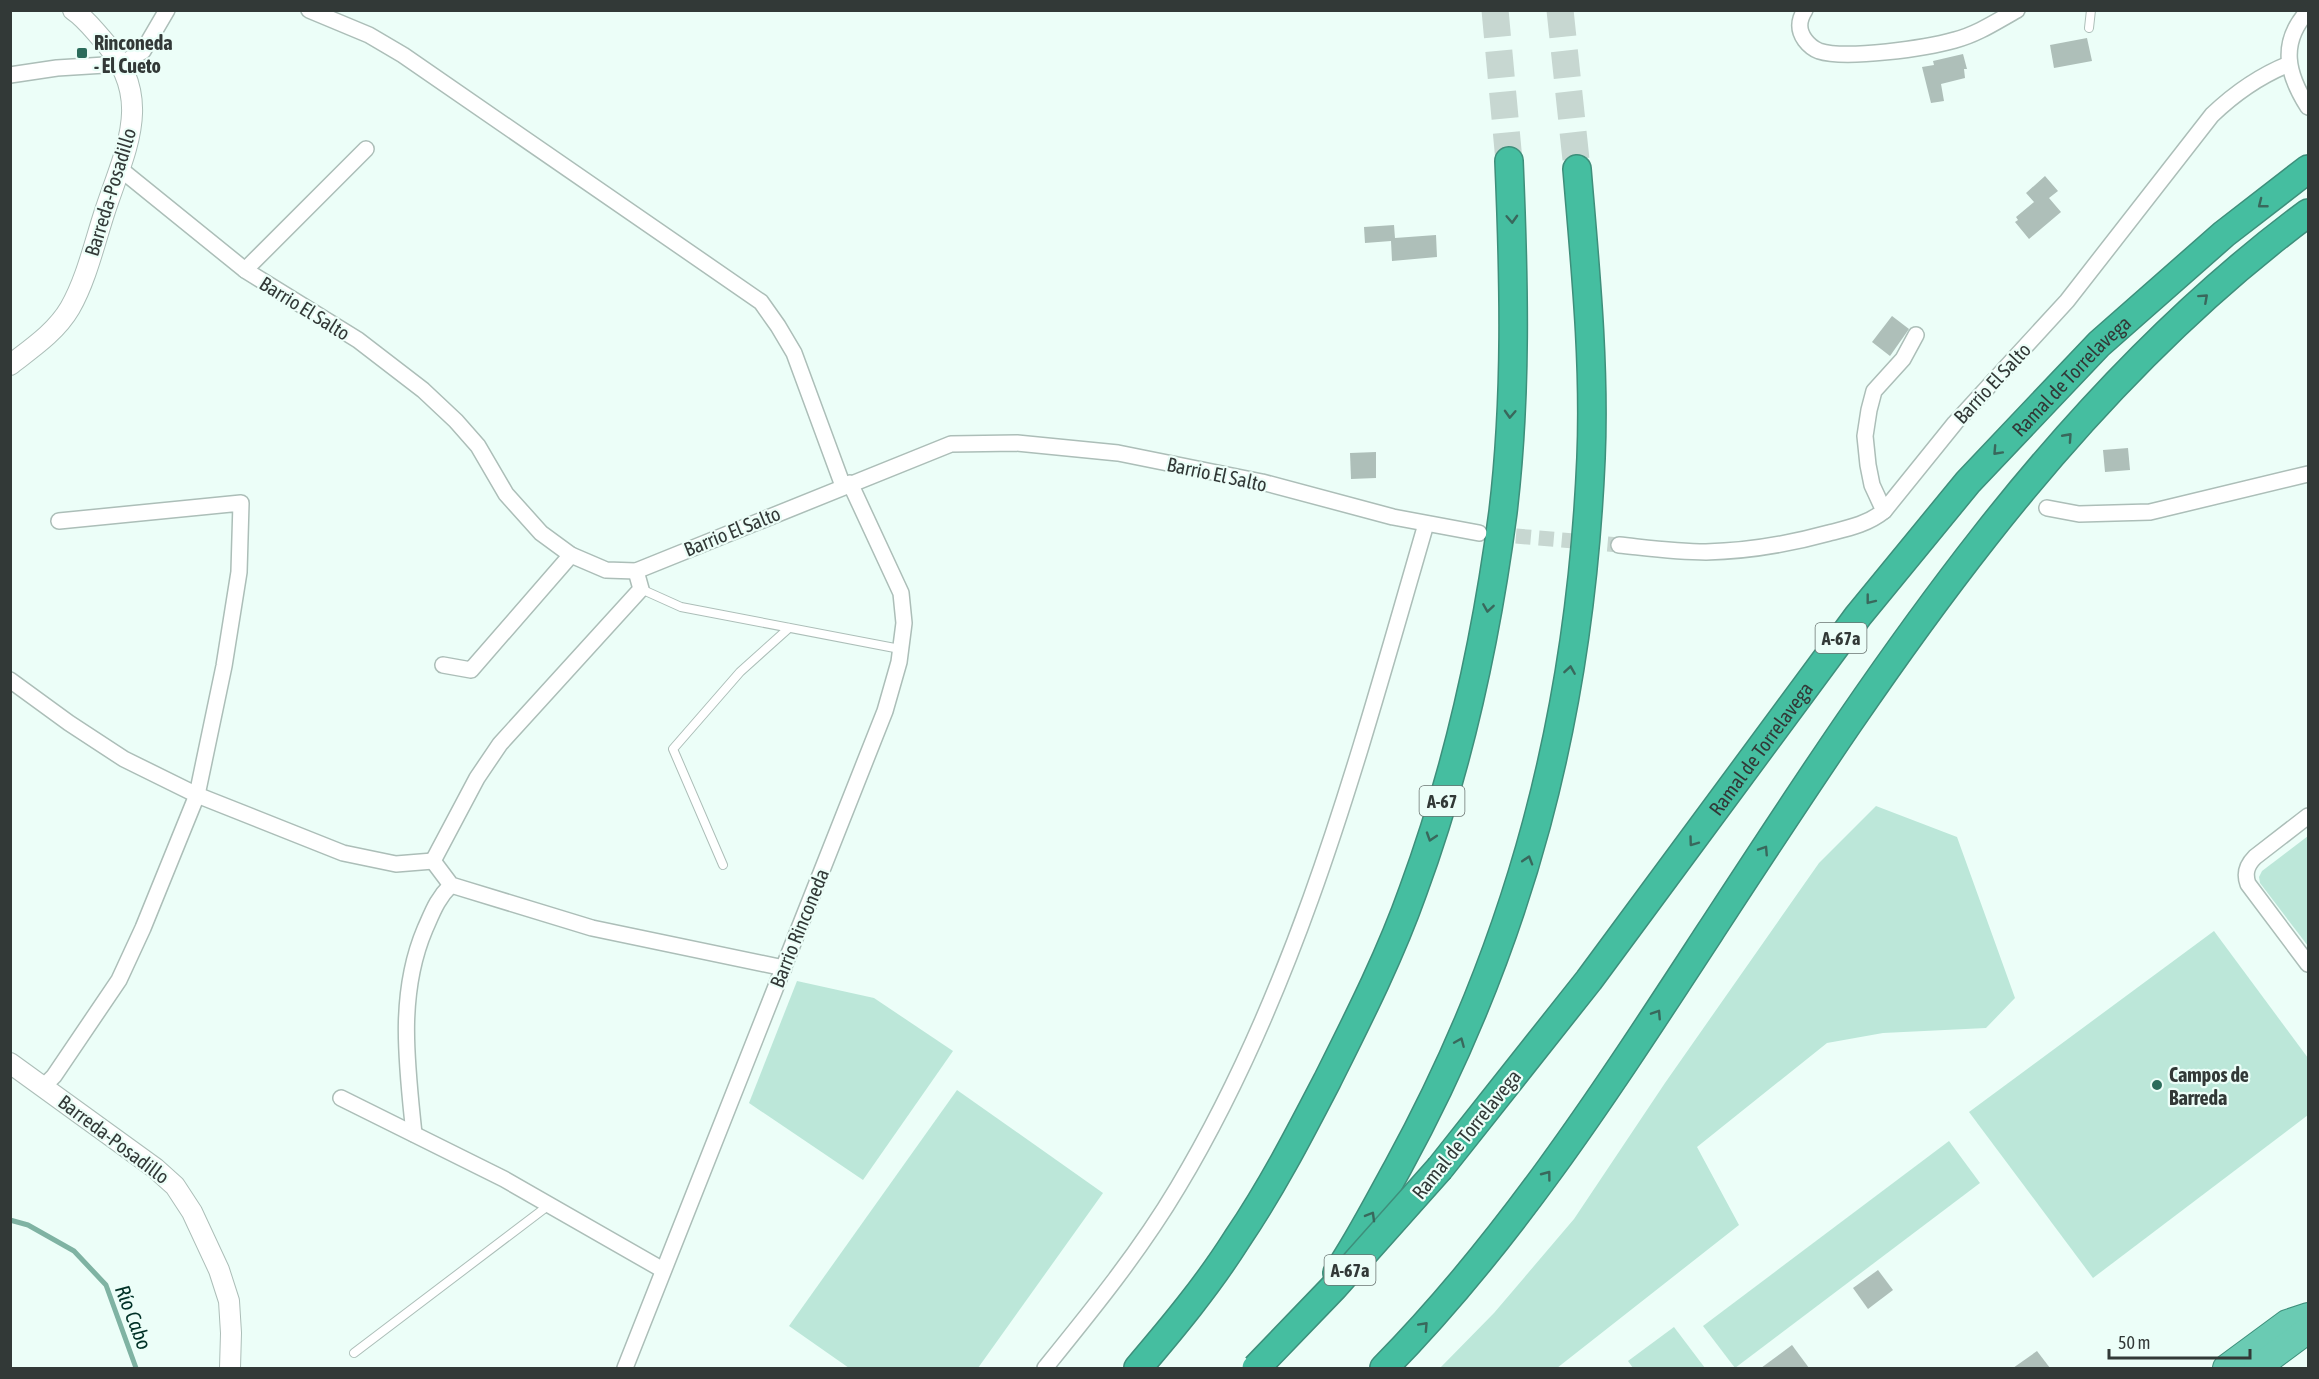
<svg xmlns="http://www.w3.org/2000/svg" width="2319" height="1379" font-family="'Asap Condensed',sans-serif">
  <rect width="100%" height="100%" fill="#ecfef8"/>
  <g fill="#bce7d9">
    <path d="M1876,806L1957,837L2015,998L1986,1028L1883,1033L1827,1043L1697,1147L1739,1225L1557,1368H1440L1494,1313L1574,1219L1665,1083L1819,863Z"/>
    <path d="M2308,836V946L2260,883L2259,877L2262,871Z"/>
    <path d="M2214,931L2308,1058V1115L2093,1278L1969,1112Z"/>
    <path d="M797,981L874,998L953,1051L863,1180L749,1103Z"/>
    <path d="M957,1090L1103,1193L978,1368H849L789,1326Z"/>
    <path d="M1949,1141L1980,1183L1735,1368L1703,1326Z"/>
    <path d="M1674,1327L1705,1368H1633L1628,1361Z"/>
  </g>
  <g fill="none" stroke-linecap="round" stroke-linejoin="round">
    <path stroke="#7fb3a3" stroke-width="5" d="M10,1220L28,1225L74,1251L106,1285L136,1368"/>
  </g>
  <g fill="#aebfb9">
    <path d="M2087,38L2092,61L2054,68L2050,45Z"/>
    <path d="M1963,54L1967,69H1964L1965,78L1941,84L1944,101L1931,103L1922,67L1934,65L1933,61Z"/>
    <path d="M2045,176L2058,191L2049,198L2061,212L2029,239L2015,222L2018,220L2016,217L2034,202L2026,193Z"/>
    <path d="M1394,225L1395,238L1436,235L1437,257L1392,261L1391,241L1365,243L1364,227Z"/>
    <path d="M1892,316L1909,329L1890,356L1872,342Z"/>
    <path d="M2128,448L2130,470L2105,472L2103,450Z"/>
    <path d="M1376,452V478L1351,479L1350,453Z"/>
    <path d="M1878,1270L1893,1290L1868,1309L1853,1288Z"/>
    <path d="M1792,1345L1809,1368H1761Z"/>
    <path d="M2037,1351L2050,1368H2013Z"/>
  </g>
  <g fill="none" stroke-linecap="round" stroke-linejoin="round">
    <path stroke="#c7d7d1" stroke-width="15" stroke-dasharray="15 8" stroke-linecap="butt" d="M1493,534L1619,545"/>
    <g stroke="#c7d7d1" stroke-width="27" stroke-dasharray="27 14" stroke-linecap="butt">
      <path d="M1495,10L1509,161"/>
      <path d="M1560,10L1577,169"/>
    </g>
    <g stroke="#acbeb8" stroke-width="10">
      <g id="service">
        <path d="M2089,28L2091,10"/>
        <path d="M641,589L681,607L900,649"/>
        <path d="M723,865L673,749L740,672L789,628"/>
        <path d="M354,1353L549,1205"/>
      </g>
    </g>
    <g stroke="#acbeb8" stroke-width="18">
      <g id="minor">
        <path d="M309,10L369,35L403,55L761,302L778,326L794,353L843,486"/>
        <path d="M1805,10C1798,21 1798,30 1805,40C1808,44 1814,49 1819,51C1846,60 1927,48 1955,40C1978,34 1997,21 2017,10"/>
        <path d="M2308,11C2279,43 2287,74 2308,107"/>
        <path d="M10,75L57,68L121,64L143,51L167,10"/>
        <path d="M119,168L245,270L358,340L423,390L456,421L478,446L506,494L541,533L571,555L606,570L636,571L951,444L1017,443L1118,453L1262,482L1393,517L1479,533"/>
        <path d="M245,270L366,149"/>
        <path d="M2047,508L2079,514L2150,512L2308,474"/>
        <path d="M1884,511L1872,485L1868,465L1865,436L1869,410L1874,391L1903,359L1916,335"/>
        <path d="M1619,545C1648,548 1677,552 1706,552C1748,551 1789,544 1829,533C1849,528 1868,524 1884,511L1955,423L2067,301L2212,115C2236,92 2259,76 2289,64"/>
        <path d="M443,665L471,670L571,555"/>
        <path d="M10,680L69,723L124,759L197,795L343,853L396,864L433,861"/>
        <path d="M2308,816L2255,857C2247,865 2244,873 2248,884L2308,964"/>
        <path d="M433,861L451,885L592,928L784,968"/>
        <path d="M433,861L477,778L500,744L641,589L636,571"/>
        <path d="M43,1087L54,1076L119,980L143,928L197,795L224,666L239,572L241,503L59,521"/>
        <path d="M341,1098L504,1179L663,1270"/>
        <path d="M414,1134C407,1065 397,995 425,929C433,911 437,899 451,885"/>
        <path d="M625,1368L885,711L899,662L904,623L901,593L850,483"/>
        <path d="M1045,1368C1092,1310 1140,1251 1178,1187C1300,983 1360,750 1426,524"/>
      </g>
    </g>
    <g stroke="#acbeb8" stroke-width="22">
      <g id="tertiary">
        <path d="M10,365C32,348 56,332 70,308C86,280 94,245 104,214C125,149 156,98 102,39C93,29 85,18 73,10"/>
        <path d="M10,1063L155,1168L175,1186L192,1212L219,1270L229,1301L231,1333L230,1368"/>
      </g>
    </g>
    <g stroke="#3e8f7b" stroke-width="28">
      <g id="trunk">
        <path d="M2226,1368L2287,1323L2308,1316"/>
        <path d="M2257,1368L2308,1330"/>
      </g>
    </g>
    <g stroke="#3e8f7b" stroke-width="30">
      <g id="motorway">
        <path id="s1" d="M1440,1168L1589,980L1858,616L1968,482L2099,344L2224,234L2308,169"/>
        <path d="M1337,1273C1360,1239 1378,1203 1398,1167C1521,942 1580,714 1591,458C1595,362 1585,265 1577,169"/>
        <path d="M1138,1368C1173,1327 1208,1285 1237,1239C1271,1189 1299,1135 1327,1081C1358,1019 1390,956 1413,891C1458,769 1486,641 1503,512C1517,395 1514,278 1509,161"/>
        <path d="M1384,1368C1512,1238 1610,1085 1710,932C1880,672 2054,401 2308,213"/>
      </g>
    </g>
    <use href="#service" stroke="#fff" stroke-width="8"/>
    <use href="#minor" stroke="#fff" stroke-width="15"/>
    <use href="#tertiary" stroke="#fff" stroke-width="20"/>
    <use href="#trunk" stroke="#6acbb3" stroke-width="26"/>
    <use href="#motorway" stroke="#45bea0" stroke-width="27"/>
    <g stroke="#3e8f7b" stroke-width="30" stroke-linecap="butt">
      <path id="motorway-bridge" d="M1256,1368L1334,1287L1440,1168"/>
    </g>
    <use href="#motorway-bridge" stroke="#45bea0" stroke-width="27"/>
  </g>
  <defs><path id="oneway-chevron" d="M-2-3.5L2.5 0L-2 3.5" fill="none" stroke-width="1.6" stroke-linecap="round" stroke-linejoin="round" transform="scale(1.5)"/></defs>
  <g stroke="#39685c">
    <use href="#oneway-chevron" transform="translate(2262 204) rotate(142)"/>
    <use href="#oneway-chevron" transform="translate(1512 219) rotate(87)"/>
    <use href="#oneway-chevron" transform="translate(2204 298) rotate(-42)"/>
    <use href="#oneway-chevron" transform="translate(1510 414) rotate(93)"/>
    <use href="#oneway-chevron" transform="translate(2068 437) rotate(-48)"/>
    <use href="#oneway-chevron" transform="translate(1997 451) rotate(133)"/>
    <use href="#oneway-chevron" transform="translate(1870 600) rotate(128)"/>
    <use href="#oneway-chevron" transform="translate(1488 608) rotate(99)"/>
    <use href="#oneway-chevron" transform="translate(1570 670) rotate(-81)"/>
    <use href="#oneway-chevron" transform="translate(1431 837) rotate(108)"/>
    <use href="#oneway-chevron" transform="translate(1693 842) rotate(126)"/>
    <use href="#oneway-chevron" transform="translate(1764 850) rotate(-57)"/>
    <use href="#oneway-chevron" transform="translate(1528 860) rotate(-73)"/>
    <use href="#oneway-chevron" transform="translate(1657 1014) rotate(-57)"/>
    <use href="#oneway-chevron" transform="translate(1460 1042) rotate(-67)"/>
    <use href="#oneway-chevron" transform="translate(1547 1175) rotate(-53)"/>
    <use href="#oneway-chevron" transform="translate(1371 1216) rotate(-60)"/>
    <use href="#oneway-chevron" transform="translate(1424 1326) rotate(-47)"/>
  </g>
  <g fill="#2b6c5b" stroke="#ecfef8" stroke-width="2">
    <rect x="76" y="47" width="12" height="12" rx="3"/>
    <circle cx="2157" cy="1085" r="6"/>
  </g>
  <g text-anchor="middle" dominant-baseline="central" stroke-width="4.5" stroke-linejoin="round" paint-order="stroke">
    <g fill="#ecfef8" stroke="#6a7471" stroke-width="1.5">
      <rect x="1815.5" y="623" width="51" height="30" rx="4.5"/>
      <rect x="1419.5" y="786" width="45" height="30" rx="4.5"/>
      <rect x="1324.5" y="1255" width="51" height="30" rx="4.5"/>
    </g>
    <g font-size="18" font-weight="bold" fill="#323937">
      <text x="1841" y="638">A-67a</text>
      <text x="1442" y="801">A-67</text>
      <text x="1350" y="1270">A-67a</text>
    </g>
    <g font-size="20" font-weight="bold" fill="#323937" stroke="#ecfef8" text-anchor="start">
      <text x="94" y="42">Rinconeda<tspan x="94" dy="23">- El Cueto</tspan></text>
      <text x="2169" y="1074">Campos de<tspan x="2169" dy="23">Barreda</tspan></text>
    </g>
    <g font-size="20" fill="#323937" stroke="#ecfef8">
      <text transform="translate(110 192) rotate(-73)">Barreda-Posadillo</text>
      <text transform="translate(305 308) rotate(32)">Barrio El Salto</text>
      <text stroke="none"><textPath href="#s1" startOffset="1014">Ramal de Torrelavega</textPath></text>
      <text transform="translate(1992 383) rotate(-47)">Barrio El Salto</text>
      <text transform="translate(1217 474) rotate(12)">Barrio El Salto</text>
      <text transform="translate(732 531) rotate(-22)">Barrio El Salto</text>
      <text stroke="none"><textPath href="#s1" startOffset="528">Ramal de Torrelavega</textPath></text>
      <text transform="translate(799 928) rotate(-68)">Barrio Rinconeda</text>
      <text transform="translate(1466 1134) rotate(-51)">Ramal de Torrelavega</text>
      <text transform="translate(114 1139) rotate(37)">Barreda-Posadillo</text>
    </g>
    <g font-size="21" font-style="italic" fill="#003126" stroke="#ecfef8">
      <text transform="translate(134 1317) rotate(69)">Río Cabo</text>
    </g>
  </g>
  <rect width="2319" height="1379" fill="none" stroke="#323937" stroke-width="24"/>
  <path d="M2109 1349v9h141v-9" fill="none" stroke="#323937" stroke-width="3"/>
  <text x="2118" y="1349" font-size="18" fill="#323937" stroke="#ecfef8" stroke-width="4.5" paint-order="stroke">50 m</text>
</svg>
